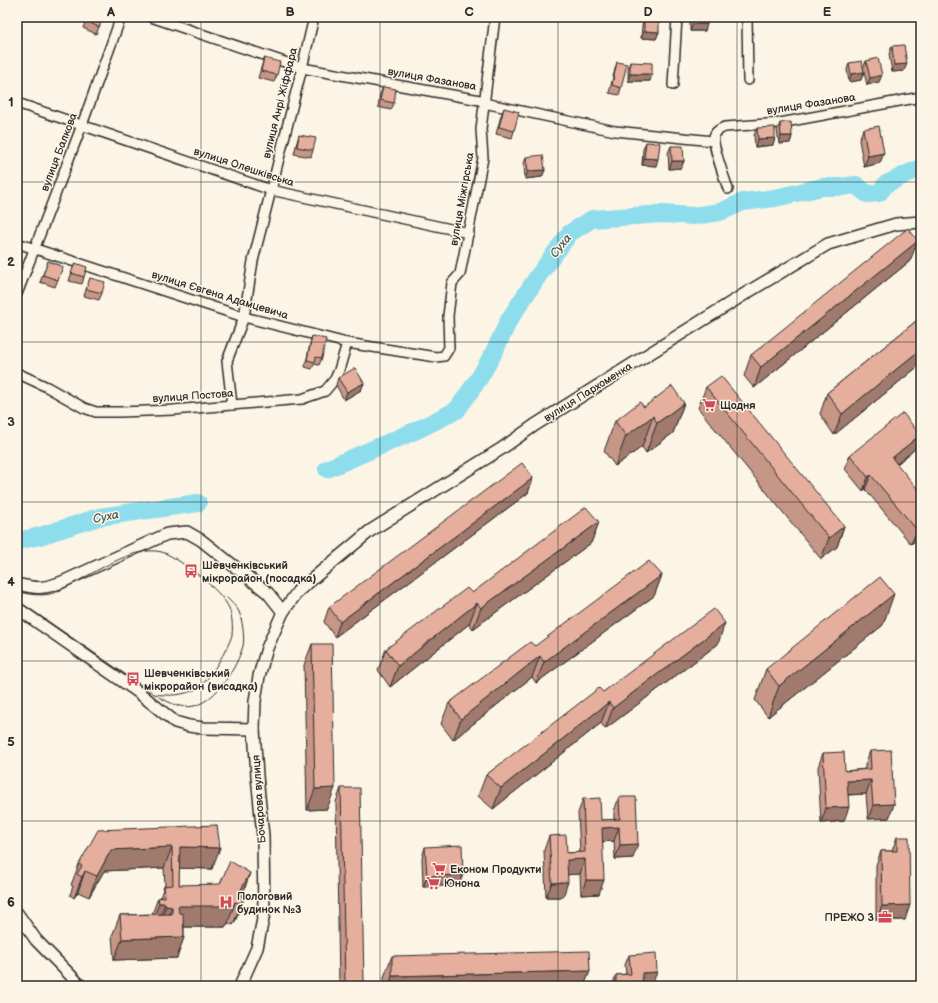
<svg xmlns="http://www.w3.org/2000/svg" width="938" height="1003" font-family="'Balsamiq Sans',sans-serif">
  <rect width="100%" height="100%" fill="#fcf5e5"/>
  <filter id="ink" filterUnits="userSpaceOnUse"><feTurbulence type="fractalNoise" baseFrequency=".025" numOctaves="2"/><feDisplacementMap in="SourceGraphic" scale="8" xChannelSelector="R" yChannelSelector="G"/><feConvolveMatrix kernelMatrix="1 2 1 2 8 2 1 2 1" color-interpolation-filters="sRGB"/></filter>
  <g filter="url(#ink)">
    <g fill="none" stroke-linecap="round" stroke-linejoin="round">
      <g stroke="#8eddec" stroke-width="18">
        <path d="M327,469L417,430L457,410L480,377L494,352L509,320L538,276L570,233L592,219L663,214L693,216L720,212L743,202L775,198L822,187H841L856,185L867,194L879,193L886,184L911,172L921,168"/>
        <path d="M17,541L40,536L99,517L198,503"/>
      </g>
      <g stroke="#2b2b2b" stroke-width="12">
        <g id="minor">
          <path d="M151,17L302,68L480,100L484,103L615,131L713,141"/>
          <path d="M747,17L748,80"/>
          <path d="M673,85L677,17"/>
          <path d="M17,103L271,190L469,233"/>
          <path d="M728,189C725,179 712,145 714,137C715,131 720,129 725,127L780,123L921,97"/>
          <path d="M17,243L244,317L347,343L436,357L444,356L449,348L448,316L452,283L460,274L483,158L481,129L495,17"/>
          <path d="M17,294L82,125L121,17"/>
          <path d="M17,373L47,387L84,408L96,412H120L173,410L302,399L325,391L335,379L339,370L347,343"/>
          <path d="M232,405L227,361L244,317L253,261L302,68L314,17"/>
        </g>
      </g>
      <g stroke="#2b2b2b" stroke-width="14">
        <g id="tertiary">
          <path d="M17,584C37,589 43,589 62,582L167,534L187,532L201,540L268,593L283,612"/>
          <path d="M17,608L138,692L175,722L189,726L203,728L254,729"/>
          <path d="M17,913L36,940L81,986"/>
          <path d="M240,986L257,948L264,914L263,836L257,776L254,729L255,701L259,676L267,648L283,612L298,591L370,531L501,449L535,425L748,292L828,244L896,224L921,222"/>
        </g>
      </g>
      <use href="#minor" stroke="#fcf5e5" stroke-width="9"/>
      <use href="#tertiary" stroke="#fcf5e5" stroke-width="11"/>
      <g stroke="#2b2b2b" stroke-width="1">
        <path d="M17,591C21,593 24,593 29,594C37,595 47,596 56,592C84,581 137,539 167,554C186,564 220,589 229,608C232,616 233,626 232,635C229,647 208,682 198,688C184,696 169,696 154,694L17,600"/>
        <path d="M159,697C170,703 181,709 194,706C217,700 237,667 243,646C245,639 242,618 239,612C237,607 231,602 227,598"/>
      </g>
    </g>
    <g fill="#c69687" stroke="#2b2b2b">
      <path d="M87,17L100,25L96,34L83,28Z"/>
      <path d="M691,17H707L705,31H690V20Z"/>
      <path d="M644,18L659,32L656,39L641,38L642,26Z"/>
      <path d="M892,46L904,71L892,72L889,54Z"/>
      <path d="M264,58L277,75L274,82L258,78Z"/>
      <path d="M866,61L879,82L867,85L863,68Z"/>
      <path d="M617,62L621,88L619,95L609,93L615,69Z"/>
      <path d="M630,62L650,81H628V69Z"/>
      <path d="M849,63L861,80L849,82L847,70Z"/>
      <path d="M383,87L394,103L391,110L378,107L380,94Z"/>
      <path d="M504,108L514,131L512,138L496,134L501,116Z"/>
      <path d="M780,123L792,136L790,143L779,144L777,130Z"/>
      <path d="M757,128L775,138L773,145L755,147L754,135Z"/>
      <path d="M863,129L880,163L864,167L859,140Z"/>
      <path d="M299,135L313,150L311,157L294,154L297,142Z"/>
      <path d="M646,142L656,166L642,165L643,149Z"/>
      <path d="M671,146L684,161L681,168L669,169L668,153Z"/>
      <path d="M526,157L545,170L542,177L525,179L524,164Z"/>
      <path d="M48,261L63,267L55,287L40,282Z"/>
      <path d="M910,261L754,388L744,376L751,355Z"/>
      <path d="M75,263L84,277L82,284L69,281Z"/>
      <path d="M90,278L102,293L99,300L84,296Z"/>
      <path d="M921,317V364L834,435L820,414L827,393Z"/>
      <path d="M312,336L322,358L319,365L314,364L312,369L305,367L310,344Z"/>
      <path d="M338,378L364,383L361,390L344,400L336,385Z"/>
      <path d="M706,387L844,526L837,547L821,559L698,408Z"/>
      <path d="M684,403L673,433L646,453L642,447L615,466L604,451L615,421L644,407Z"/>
      <path d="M915,449L897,464L921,536L911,544L865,489L863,491L845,469L850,455Z"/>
      <path d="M533,478L528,493L335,637L324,622L329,607Z"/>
      <path d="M599,522L591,543L473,629L469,624L390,687L378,670L386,649L472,593Z"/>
      <path d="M662,575L654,596L536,683L532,677L453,740L441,724L449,703L535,646Z"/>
      <path d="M883,625L768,717L755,700L766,669Z"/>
      <path d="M312,644L327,809L307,810L304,665Z"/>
      <path d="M718,644L605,729L601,723L493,809L478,796L486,775L603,692Z"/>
      <path d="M870,751L894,804L889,818L868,819L866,794L848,795L844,821L821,823L818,767L823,753L845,771L865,769V765Z"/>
      <path d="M341,788L364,982L363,986H339L336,802Z"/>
      <path d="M619,797L633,858L615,859L614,841L602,842L599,894L581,895L580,874H568L563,897H546L544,850L549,836L567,853L580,852L578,813L583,799L601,820H614V811Z"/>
      <path d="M217,825L212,869L179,868V885L243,894L241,897L244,898L236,919L233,925L228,923L225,927H184V937L177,958L114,960L112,936L120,915L152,914L158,898H160L164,886H165L164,868L104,871L89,897L78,892L74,898L70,895L73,886L71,885L79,864Z"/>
      <path d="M897,837L905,920H876V865L881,851H892Z"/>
      <path d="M425,847L459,885L423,887L422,858Z"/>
      <path d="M629,955L653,982L643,983V986H612L616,975L626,974L625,965Z"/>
      <path d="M392,956L590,971L584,986H384V977Z"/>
    </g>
    <g fill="#a17a6e" stroke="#2b2b2b">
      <path d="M693,24H707L705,31H690Z"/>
      <path d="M644,31L659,32L656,39L641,38Z"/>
      <path d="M907,64L904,71L892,72L894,65Z"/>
      <path d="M864,72L861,80L849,82L851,74Z"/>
      <path d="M630,74H652L650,81H628Z"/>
      <path d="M882,75L879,82L867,85L870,78Z"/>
      <path d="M781,136H792L790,143L779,144Z"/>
      <path d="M775,138L773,145L755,147L758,139Z"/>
      <path d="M884,153L880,163L864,167L868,156Z"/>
      <path d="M644,158L658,159L656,166L642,165Z"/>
      <path d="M672,161H684L681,168L669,169Z"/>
      <path d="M545,170L542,177L525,179L528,171Z"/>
      <path d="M918,241L910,261L754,388L761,367Z"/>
      <path d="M921,349V364L834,435L842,414Z"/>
      <path d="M364,383L361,390L344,400L347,392Z"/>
      <path d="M684,403L673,433L646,453L657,423Z"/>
      <path d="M653,416L642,447L615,466L626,436Z"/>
      <path d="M920,435L915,449L887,472L892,458Z"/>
      <path d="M871,475L865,489L863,491L868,477Z"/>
      <path d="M533,478L528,493L335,637L340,622Z"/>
      <path d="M599,522L591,543L473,629L481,608Z"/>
      <path d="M844,526L837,547L821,559L829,538Z"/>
      <path d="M921,526V536L911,544L917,530Z"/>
      <path d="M662,575L654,596L536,683L544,662Z"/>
      <path d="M894,594L883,625L768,717L779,686Z"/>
      <path d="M477,603L469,624L390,687L398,666Z"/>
      <path d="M725,623L718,644L605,729L613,708Z"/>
      <path d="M540,656L532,677L453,740L461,719Z"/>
      <path d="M609,702L601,723L493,809L501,788Z"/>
      <path d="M871,780L866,794L842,795L847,781Z"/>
      <path d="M335,788L327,809L307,810L315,789Z"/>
      <path d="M894,804L889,818L868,819L873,805Z"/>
      <path d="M849,807L844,821L821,823L826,808Z"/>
      <path d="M619,827L614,841L596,842L602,828Z"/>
      <path d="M638,844L633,858L615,859L620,845Z"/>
      <path d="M172,847L164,868L104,871L89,897L97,876L111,850Z"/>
      <path d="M180,847L220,848L212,869L173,868Z"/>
      <path d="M585,859L580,874L562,875L567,860Z"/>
      <path d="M85,871L78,892L74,898L82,877Z"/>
      <path d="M250,873L243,894L238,903V895Z"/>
      <path d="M463,875L459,885L423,887L427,876Z"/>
      <path d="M586,880H604L599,894L581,895Z"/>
      <path d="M568,882L563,897H546L552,883Z"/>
      <path d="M244,898L236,919L233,925L241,904Z"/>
      <path d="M235,902L228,923L225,927H170L178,906Z"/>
      <path d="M159,903H165L158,924H151Z"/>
      <path d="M910,905L905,920H876L882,906Z"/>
      <path d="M166,906L172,907L164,928L158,927Z"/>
      <path d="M184,937L177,958L114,960L122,939Z"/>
      <path d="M590,971L584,986H389L392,976Z"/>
      <path d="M657,972L653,982L638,983L642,973Z"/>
      <path d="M364,982L363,986H344L345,983Z"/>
    </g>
    <g fill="#e6af9d" stroke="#2b2b2b">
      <path d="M87,17H102L103,18L99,27L86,21Z"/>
      <rect x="693" y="17" width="14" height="7"/>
      <path d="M644,18L659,19V32L644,31Z"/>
      <path d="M904,45L907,64L894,65L892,46Z"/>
      <path d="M264,58L280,62L277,75L261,71Z"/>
      <path d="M878,58L882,75L870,78L866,61Z"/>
      <path d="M862,61L864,72L851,74L849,63Z"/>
      <path d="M617,62L627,64L621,88L612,85Z"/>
      <path d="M630,62L652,63V74H630Z"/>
      <path d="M383,87L396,89L394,103L380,100Z"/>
      <path d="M504,108L519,112L514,131L499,127Z"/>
      <path d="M791,122L792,136H781L780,123Z"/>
      <path d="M879,126L884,153L868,156L863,129Z"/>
      <path d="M775,127V138L758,139L757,128Z"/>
      <path d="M299,135L316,138L313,150L297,147Z"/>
      <path d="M646,142L660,143L658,159L644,158Z"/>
      <path d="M671,146H683L684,161H672Z"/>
      <path d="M543,155L545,170L528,171L526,157Z"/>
      <path d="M908,228L918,241L761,367L751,355Z"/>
      <path d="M48,261L63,267L58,280L43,275Z"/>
      <path d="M75,263L87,267L84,277L71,273Z"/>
      <path d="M90,278L105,282L102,293L86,289Z"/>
      <path d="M921,317V349L842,414L827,393Z"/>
      <path d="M312,336L326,339L322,358L316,357L315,362L307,360Z"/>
      <path d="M355,368L364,383L347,392L338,378Z"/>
      <path d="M721,376L844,526L829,538L706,387Z"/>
      <path d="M672,386L684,403L657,423L653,416L626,436L615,421L640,402L644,407Z"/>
      <path d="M903,413L920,435L892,458L921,493V526L917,530L871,475L868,477L850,455Z"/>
      <path d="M522,463L533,478L340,622L329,607Z"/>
      <path d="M586,507L599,522L481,608L477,603L398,666L386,649L467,588L472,593Z"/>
      <path d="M649,561L662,575L544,662L540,656L461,719L449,703L530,642L535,646Z"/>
      <path d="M880,577L894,594L779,686L766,669Z"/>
      <path d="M714,609L725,623L613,708L609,702L501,788L486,775L599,688L603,692Z"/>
      <path d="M312,644H332L335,788L315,789Z"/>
      <path d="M891,750L894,804L873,805L871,780L847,781L849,807L826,808L823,753L844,752L845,771L871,769L870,751Z"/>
      <path d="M341,788H360L364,982L345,983Z"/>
      <path d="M619,797H636L638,844L620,845L619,827L602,828L604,880H586L585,859L567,860L568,882L552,883L549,836L566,835L567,853L585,852L583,799L600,798L601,820L620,819Z"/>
      <path d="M217,825L220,848L180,847L179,885L220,884L230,861L250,873L238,895L244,898L241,904L235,902L233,906H178L179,913L183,914L184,937L122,939L120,915L172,914V907L166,906L165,903H159L158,898L165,897L164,886L173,885L172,847L111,850L97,876L85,871L82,877L77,874L82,866L79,864L98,830Z"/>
      <path d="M897,837H909L910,905L882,906L881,851H897Z"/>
      <path d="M462,845L463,875L427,876L425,847Z"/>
      <path d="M589,951L590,971L392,976V956Z"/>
      <path d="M656,953L657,972L642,973L643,986H616V975L631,974L629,955Z"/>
    </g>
  </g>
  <path fill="none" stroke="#2b2b2b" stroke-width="1" stroke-opacity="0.55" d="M201,17V986M380,17V986M558,17V986M737,17V986M17,182H921M17,342H921M17,502H921M17,661H921M17,821H921"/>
  <defs>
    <g id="supermarket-bare" transform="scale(1.08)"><path d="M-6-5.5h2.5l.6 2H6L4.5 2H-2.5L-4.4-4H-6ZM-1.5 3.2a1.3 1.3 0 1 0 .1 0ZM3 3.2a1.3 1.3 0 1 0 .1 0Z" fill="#d1495b" stroke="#fcf5e5" stroke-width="2.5" paint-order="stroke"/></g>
    <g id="bus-bare" transform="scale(1.08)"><path d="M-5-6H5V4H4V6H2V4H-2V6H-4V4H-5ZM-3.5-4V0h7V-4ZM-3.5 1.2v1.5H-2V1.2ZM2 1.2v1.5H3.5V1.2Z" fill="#d1495b" stroke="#fcf5e5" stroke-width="2.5" paint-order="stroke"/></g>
    <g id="hospital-bare" transform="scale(1.08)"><path d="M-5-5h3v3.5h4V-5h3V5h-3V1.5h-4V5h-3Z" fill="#d1495b" stroke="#fcf5e5" stroke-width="2.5" paint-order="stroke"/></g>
    <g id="office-bare" transform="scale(1.08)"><path d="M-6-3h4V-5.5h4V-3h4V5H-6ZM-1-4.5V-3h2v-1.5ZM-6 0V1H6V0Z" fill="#d1495b" stroke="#fcf5e5" stroke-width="2.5" paint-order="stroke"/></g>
  </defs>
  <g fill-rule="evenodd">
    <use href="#supermarket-bare" x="709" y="405"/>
    <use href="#bus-bare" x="191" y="571"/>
    <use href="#bus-bare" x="133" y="679"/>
    <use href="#supermarket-bare" x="439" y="869"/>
    <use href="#supermarket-bare" x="433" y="883"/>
    <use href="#hospital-bare" x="226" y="902"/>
    <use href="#office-bare" x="885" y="917"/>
  </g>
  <g text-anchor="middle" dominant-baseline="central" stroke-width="3" stroke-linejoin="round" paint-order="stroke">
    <g font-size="11" fill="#2b2b2b" stroke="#fcf5e5">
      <text transform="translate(432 79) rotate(10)">вулиця Фазанова</text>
      <text transform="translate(280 103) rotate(-76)">вулиця Анрі Жіффара</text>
      <text transform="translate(811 104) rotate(-9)">вулиця Фазанова</text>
      <text transform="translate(59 152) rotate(-69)">вулиця Балкова</text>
      <text transform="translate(244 167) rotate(18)">вулиця Олешківська</text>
      <text transform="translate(462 199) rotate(-80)">вулиця Міжгірська</text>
      <text transform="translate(220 295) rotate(17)">вулиця Євгена Адамцевича</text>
      <text transform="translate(588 392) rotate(-32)">вулиця Пархоменка</text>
      <text transform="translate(193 396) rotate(-4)">вулиця Постова</text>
      <text transform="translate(259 799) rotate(-94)">Бочарова вулиця</text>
    </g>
    <g font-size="11" font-weight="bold" fill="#2b2b2b" stroke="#fcf5e5" text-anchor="start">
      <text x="720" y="405">Щодня</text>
      <text x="202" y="565">Шевченківський<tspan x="202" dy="13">мікрорайон (посадка)</tspan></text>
      <text x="144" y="673">Шевченківський<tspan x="144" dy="13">мікрорайон (висадка)</tspan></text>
      <text x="450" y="869">Економ Продукти</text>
      <text x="444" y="883">Юнона</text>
      <text x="237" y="896">Пологовий<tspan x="237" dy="13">будинок №3</tspan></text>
      <text x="874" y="917" text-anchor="end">ПРЕЖО 3</text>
    </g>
    <g font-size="12" font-style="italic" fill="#44585b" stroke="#fcf5e5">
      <text transform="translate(561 246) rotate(-51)">Суха</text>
      <text transform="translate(106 517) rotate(-11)">Суха</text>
    </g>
  </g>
  <rect width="938" height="1003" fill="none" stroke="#fcf5e5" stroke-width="44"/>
  <rect x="22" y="22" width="894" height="959" fill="none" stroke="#2b2b2b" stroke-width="1.5"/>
  <g font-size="13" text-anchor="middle" font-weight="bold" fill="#2b2b2b">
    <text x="111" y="16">A</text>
    <text x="290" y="16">B</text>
    <text x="469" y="16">C</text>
    <text x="648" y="16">D</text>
    <text x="827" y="16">E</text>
    <text x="11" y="106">1</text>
    <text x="11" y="266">2</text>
    <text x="11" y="426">3</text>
    <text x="11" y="586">4</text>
    <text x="11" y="746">5</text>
    <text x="11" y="906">6</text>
  </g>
</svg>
